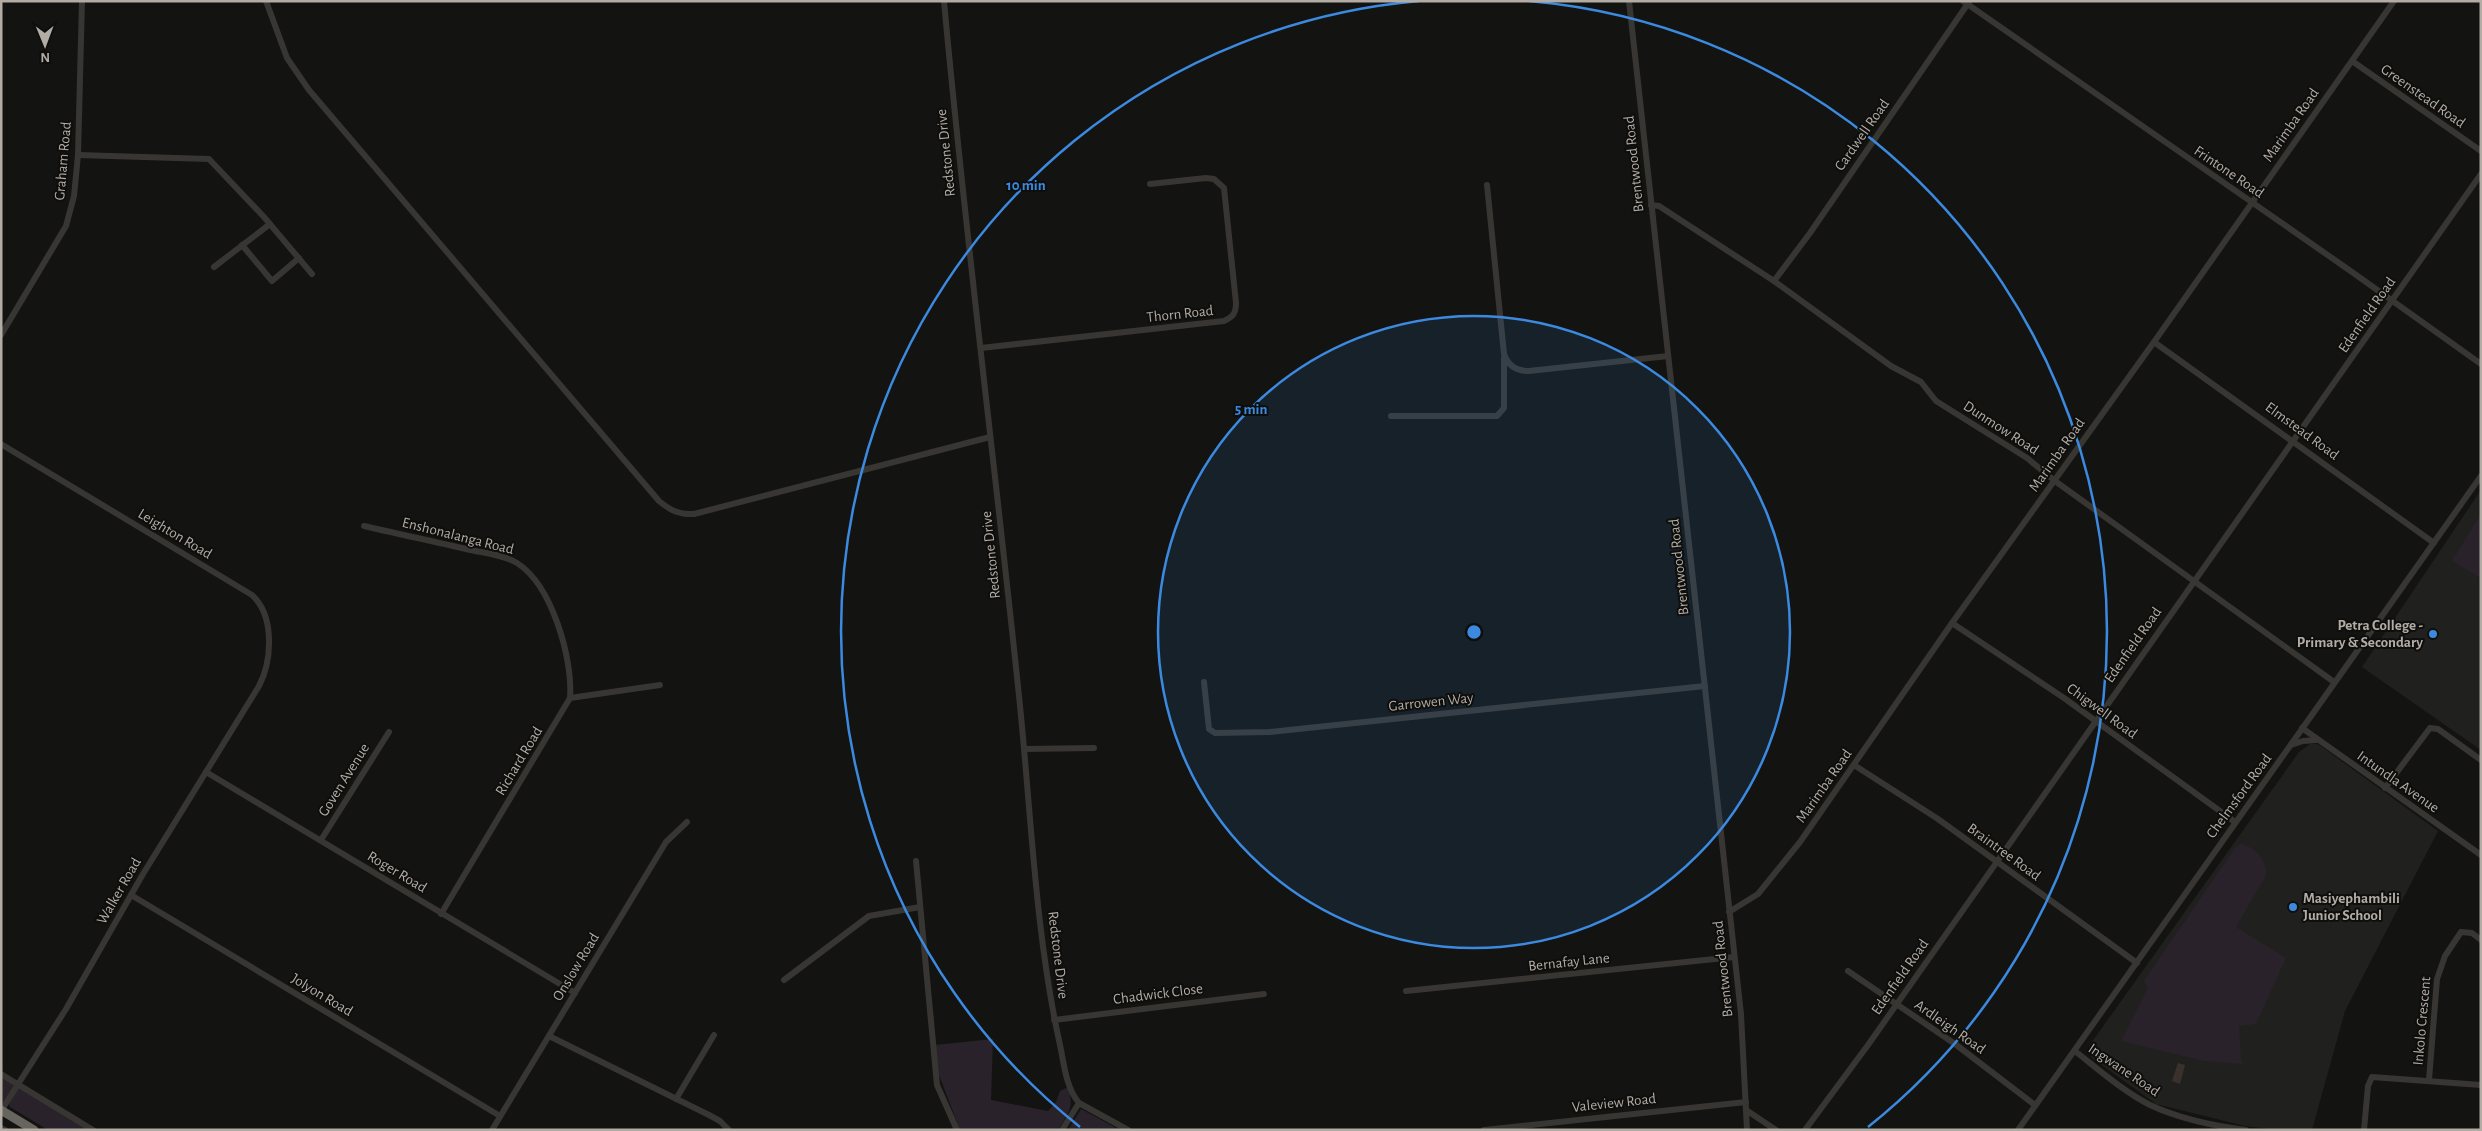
<svg xmlns="http://www.w3.org/2000/svg" width="2482" height="1131" font-family="'Alegreya Sans',sans-serif">
  <rect width="100%" height="100%" fill="#131312"/>
  <g fill="#20201e">
    <path d="M2481,490V750L2362,667Z"/>
    <path d="M2310,744H2318L2438,831L2345,1011L2312,1130H2278L2245,1126L2156,1104L2092,1058L2089,1046L2299,752Z"/>
  </g>
  <g fill="#29222a">
    <path d="M2481,514V578L2452,561Z"/>
    <path d="M2240,844C2255,846 2267,860 2266,875L2236,927L2286,958L2256,1024L2239,1026L2241,1059L2244,1064L2204,1061L2121,1041L2148,988L2144,981L2235,848Z"/>
    <path d="M993,1039L991,1100L1048,1111L1056,1102L1060,1091L1066,1088L1069,1090C1074,1109 1068,1113 1058,1130H960L939,1075L935,1045Z"/>
    <path d="M1,1076L13,1083L14,1086L3,1103L1,1102Z"/>
    <path d="M18,1086L90,1130H48L10,1107L8,1103Z"/>
    <path d="M1081,1109L1120,1130H1068Z"/>
  </g>
  <path fill="#3a312c" d="M2178,1063L2185,1065L2180,1084L2172,1081Z"/>
  <g fill="none" stroke-linecap="round" stroke-linejoin="round">
    <g stroke="#383633" stroke-width="6">
      <path d="M266,1L287,58L309,90L659,501C670,510 679,515 694,514L990,437"/>
      <path d="M944,1C965,233 995,464 1019,696C1031,810 1035,933 1060,1045C1064,1064 1066,1088 1079,1103L1128,1130"/>
      <path d="M1629,1L1741,1014L1747,1130"/>
      <path d="M1963,1L2352,272L2481,364"/>
      <path d="M2352,61L2481,151"/>
      <path d="M78,155L209,159L264,217L312,274"/>
      <path d="M1487,185L1504,354C1508,366 1516,371 1529,371L1668,356"/>
      <path d="M1651,205L1659,206L1774,281L1891,366L1921,382L1936,401L2027,458L2055,481L2334,682"/>
      <path d="M242,245L272,281L299,258"/>
      <path d="M214,267L270,224"/>
      <path d="M1774,281L1810,233L1969,2"/>
      <path d="M1,335L66,226L74,196L78,155L82,1"/>
      <path d="M2154,342L2434,543"/>
      <path d="M981,348L1224,321C1233,317 1236,313 1236,303L1224,188L1214,179L1206,178L1150,184"/>
      <path d="M1391,416H1497L1504,408V358"/>
      <path d="M1,444L252,595C275,616 272,661 259,686L143,874L66,1009L1,1111"/>
      <path d="M364,526C398,534 432,541 466,549C482,553 502,554 517,563C552,585 573,659 570,698"/>
      <path d="M1952,623L2064,698L2235,822"/>
      <path d="M1204,682L1209,729L1215,733L1269,732L1705,686"/>
      <path d="M2302,728L2481,855"/>
      <path d="M2291,745L2303,741L2317,740"/>
      <path d="M1024,749L1094,748"/>
      <path d="M1854,765L1938,819L2137,963"/>
      <path d="M206,772L575,993"/>
      <path d="M2385,788L2430,728L2438,729L2481,760"/>
      <path d="M321,840L389,732"/>
      <path d="M916,861L937,1085L957,1130"/>
      <path d="M131,895L500,1116"/>
      <path d="M1729,912L1758,894L1800,842L1952,623L2154,342L2394,1"/>
      <path d="M441,914L570,698L660,685"/>
      <path d="M1848,971L1955,1044L2035,1105"/>
      <path d="M784,980L869,916L920,907"/>
      <path d="M1406,991L1734,957"/>
      <path d="M1054,1020L1264,994"/>
      <path d="M549,1036L709,1115L720,1121L729,1130"/>
      <path d="M2075,1051C2099,1070 2123,1091 2150,1105C2180,1119 2214,1126 2246,1130"/>
      <path d="M1,1074L93,1130"/>
      <path d="M2429,1080L2437,979L2445,956L2461,932L2472,933L2481,940"/>
      <path d="M676,1099L714,1035"/>
      <path d="M1746,1110L1776,1130"/>
      <path d="M1,1128L5,1130"/>
      <path d="M492,1130L666,842L687,822"/>
      <path d="M1062,1130L1079,1103"/>
      <path d="M1484,1130L1746,1102"/>
      <path d="M1805,1130L1868,1045L2481,174"/>
      <path d="M2018,1130L2481,476"/>
      <path d="M2364,1130L2368,1086L2372,1077L2481,1085"/>
    </g>
    <path stroke="#68655f" stroke-width="9" d="M1,1110L34,1130"/>
  </g>
  <circle cx="1474" cy="632" r="316" fill="#3c8ae0" fill-opacity=".12"/>
  <g fill="none" stroke="#3c8ae0" stroke-width="2.5">
    <circle cx="1474" cy="632" r="316"/>
    <path d="M1080 1127A633 633 0 0 1 1419 1M1529 1A633 633 0 0 1 1868 1127"/>
  </g>
  <g fill="#3c8ae0" stroke="#0e0e0d" stroke-width="2">
    <circle cx="2433" cy="634" r="5"/>
    <circle cx="2293" cy="907" r="5"/>
  </g>
  <g text-anchor="middle" dominant-baseline="central" stroke-width="4" stroke-linejoin="round" paint-order="stroke">
    <g font-size="15" fill="#b2aca4" stroke="#0e0e0d">
      <text transform="translate(2423 96) rotate(35)">Greenstead Road</text>
      <text transform="translate(2291 125) rotate(-55)">Marimba Road</text>
      <text transform="translate(1862 135) rotate(-55)">Cardwell Road</text>
      <text transform="translate(946 153) rotate(-96)">Redstone Drive</text>
      <text transform="translate(63 161) rotate(-85)">Graham Road</text>
      <text transform="translate(1634 164) rotate(-96)">Brentwood Road</text>
      <text transform="translate(2229 172) rotate(34)">Frintone Road</text>
      <text transform="translate(1180 314) rotate(-6)">Thorn Road</text>
      <text transform="translate(2367 315) rotate(-55)">Edenfield Road</text>
      <text transform="translate(2001 428) rotate(33)">Dunmow Road</text>
      <text transform="translate(2302 431) rotate(36)">Elmstead Road</text>
      <text transform="translate(2057 455) rotate(-55)">Marimba Road</text>
      <text transform="translate(175 534) rotate(31)">Leighton Road</text>
      <text transform="translate(458 536) rotate(14)">Enshonalanga Road</text>
      <text transform="translate(991 555) rotate(-96)">Redstone Drive</text>
      <text transform="translate(1679 567) rotate(-96)">Brentwood Road</text>
      <text transform="translate(2133 645) rotate(-55)">Edenfield Road</text>
      <text transform="translate(1431 702) rotate(-6)">Garrowen Way</text>
      <text transform="translate(2102 711) rotate(36)">Chigwell Road</text>
      <text transform="translate(519 761) rotate(-59)">Richard Road</text>
      <text transform="translate(344 780) rotate(-58)">Goven Avenue</text>
      <text transform="translate(2398 782) rotate(35)">Intundla Avenue</text>
      <text transform="translate(1824 786) rotate(-55)">Marimba Road</text>
      <text transform="translate(2239 796) rotate(-54)">Chelmsford Road</text>
      <text transform="translate(2004 852) rotate(36)">Braintree Road</text>
      <text transform="translate(397 872) rotate(31)">Roger Road</text>
      <text transform="translate(119 891) rotate(-60)">Walker Road</text>
      <text transform="translate(1058 955) rotate(83)">Redstone Drive</text>
      <text transform="translate(1569 962) rotate(-6)">Bernafay Lane</text>
      <text transform="translate(576 967) rotate(-59)">Onslow Road</text>
      <text transform="translate(1723 969) rotate(-96)">Brentwood Road</text>
      <text transform="translate(1900 977) rotate(-55)">Edenfield Road</text>
      <text transform="translate(1158 994) rotate(-7)">Chadwick Close</text>
      <text transform="translate(322 995) rotate(31)">Jolyon Road</text>
      <text transform="translate(2422 1021) rotate(-85)">Inkolo Crescent</text>
      <text transform="translate(1950 1027) rotate(35)">Ardleigh Road</text>
      <text transform="translate(2124 1070) rotate(34)">Ingwane Road</text>
      <text transform="translate(1614 1103) rotate(-6)">Valeview Road</text>
    </g>
    <g font-size="15" font-weight="bold" fill="#b2aca4" stroke="#0e0e0d" text-anchor="end">
      <text x="2423" y="625">Petra College -<tspan x="2423" dy="17">Primary &amp; Secondary</tspan></text>
      <text x="2303" y="898" text-anchor="start">Masiyephambili<tspan x="2303" dy="17">Junior School</tspan></text>
    </g>
  </g>
  <circle cx="1474" cy="632" r="8" fill="#3c8ae0" stroke="#0e0e0d" stroke-width="2.5"/>
  <g font-size="15" text-anchor="middle" font-weight="bold" fill="#3c8ae0" stroke="#0e0e0d" stroke-width="4" stroke-linejoin="round" paint-order="stroke">
    <text x="1026" y="190">10 min</text>
    <text x="1251" y="414">5 min</text>
  </g>
  <rect width="2482" height="1131" fill="none" stroke="#b2aca4" stroke-width="5"/>
  <g transform="translate(45 45) rotate(179)" stroke="#0e0e0d" stroke-width="4" paint-order="stroke">
  <path d="M0-4L9 19L0 12L-9 19Z" fill="#b2aca4"/>
  <text y="-8" font-size="14" font-weight="bold" text-anchor="middle" fill="#b2aca4">N</text>
  </g>
</svg>
